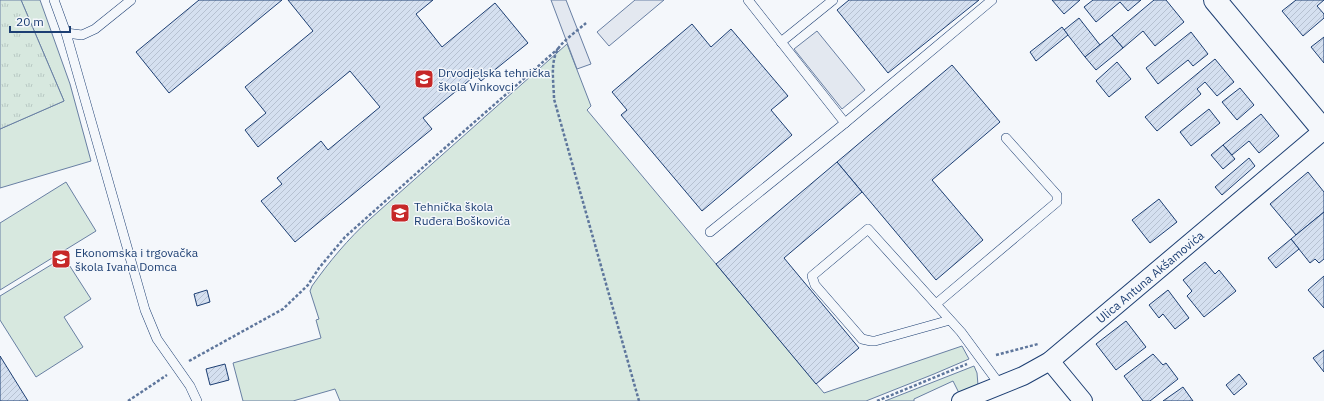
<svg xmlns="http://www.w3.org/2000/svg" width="1324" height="401" font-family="'IBM Plex Sans',sans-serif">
  <defs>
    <pattern id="park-tufts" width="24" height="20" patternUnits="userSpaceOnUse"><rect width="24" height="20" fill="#d7e8df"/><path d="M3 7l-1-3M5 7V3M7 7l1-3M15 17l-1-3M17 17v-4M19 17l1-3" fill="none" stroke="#b8c8c3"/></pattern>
    <pattern id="building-hatch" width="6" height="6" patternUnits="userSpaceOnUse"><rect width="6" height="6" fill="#d5e0f0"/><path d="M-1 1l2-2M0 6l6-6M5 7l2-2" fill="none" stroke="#b6c1d1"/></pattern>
  </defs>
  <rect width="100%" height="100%" fill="#f4f7fb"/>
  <g fill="#d7e8df" stroke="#687fa3">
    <path d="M21,0H40L70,84L91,161L0,188V129L64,101Z"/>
    <path d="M567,44L591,106L587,110L824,393L962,346L969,359L934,374L866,401H340L335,389L293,401H243L233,363L321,338L316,320L319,319L310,291L312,286C329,262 348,239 370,219Z"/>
    <path d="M66,182L96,231L0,290V223Z"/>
    <path d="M64,257L91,299L64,317L83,347L36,377L0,320V296Z"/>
    <path d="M974,366L977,373L978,385L959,393L953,381L914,399V401H885Z"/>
  </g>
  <path fill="url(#park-tufts)" stroke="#687fa3" d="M0,0H21L64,101L0,129Z"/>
  <g fill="#e3e8f0" stroke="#687fa3">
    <path d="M551,0H566L591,64L577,69Z"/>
    <path d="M635,0H664L609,46L597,32Z"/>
    <path d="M817,31L865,90L842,109L794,49Z"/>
  </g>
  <g fill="url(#building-hatch)" stroke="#1d3f73">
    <path d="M199,0H282L169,93L136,52Z"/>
    <path d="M288,0H433L416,14L442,47L495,3L528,43L481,81L476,75L423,118L432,129L295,242L261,201L282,184L277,178L321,141L328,150L380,107L350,71L258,147L245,130L266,113L245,87L313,31Z"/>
    <path d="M849,0H979L888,73L837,10Z"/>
    <path d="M1052,0H1080L1064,14Z"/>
    <path d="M1093,0H1141L1128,11L1120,2L1096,22L1084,7Z"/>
    <path d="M1154,0H1166L1184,22L1155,46L1143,31L1123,48L1112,35Z"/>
    <path d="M1296,0H1324L1317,6L1324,14V18L1303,36L1282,11Z"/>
    <path d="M1079,18L1100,45L1085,57L1064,30Z"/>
    <path d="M692,24L711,47L731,29L788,96L771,110L792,135L702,211L621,115L627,110L612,92Z"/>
    <path d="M1062,27L1068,35L1036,61L1030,52Z"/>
    <path d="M1191,32L1208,54L1193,66L1188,60L1158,84L1146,68Z"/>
    <path d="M1112,35L1123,48L1096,70L1085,57Z"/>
    <path d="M1324,37V63L1311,47Z"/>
    <path d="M1215,59L1234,82L1217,96L1205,82L1197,89L1201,94L1157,131L1145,117Z"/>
    <path d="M1117,62L1131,79L1109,97L1096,81Z"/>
    <path d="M952,65L1000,122L932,180L983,240L936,280L837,162Z"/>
    <path d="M1240,88L1254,105L1237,120L1222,102Z"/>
    <path d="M1209,109L1220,123L1191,146L1180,132Z"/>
    <path d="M1261,114L1279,136L1259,153L1249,141L1232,155L1223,145Z"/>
    <path d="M1223,145L1235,159L1223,169L1211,155Z"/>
    <path d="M1249,158L1255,166L1222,195L1215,187Z"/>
    <path d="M837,162L862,192L784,258L859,348L816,384L716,264Z"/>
    <path d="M1308,172L1324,192V212L1296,235L1270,204Z"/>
    <path d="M1159,199L1177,222L1150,243L1132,220Z"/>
    <path d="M1324,212V259L1319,263L1315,259L1310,263L1291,239Z"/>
    <path d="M1291,239L1299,249L1276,268L1268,258Z"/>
    <path d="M1205,262L1215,274L1219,270L1236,291L1204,317L1187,296L1192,291L1183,280Z"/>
    <path d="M1324,276V308L1308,290Z"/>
    <path d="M207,290L210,302L197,306L194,294Z"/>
    <path d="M1168,290L1189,318L1175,329L1163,314L1159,318L1149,305Z"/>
    <path d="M1126,321L1146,347L1116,370L1096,344Z"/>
    <path d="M1324,350V372L1313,358Z"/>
    <path d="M1153,354L1163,365L1166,363L1178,379L1150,401H1143L1124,376Z"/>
    <path d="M0,356L28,401H0Z"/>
    <path d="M225,364L229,380L210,385L206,369Z"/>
    <path d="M1239,374L1247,384L1234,395L1226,385Z"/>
    <path d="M1183,387L1193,401H1163Z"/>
  </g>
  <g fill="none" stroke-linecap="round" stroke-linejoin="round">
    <g stroke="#1d3f73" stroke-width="10">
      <g id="service">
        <path d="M54,0L66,33L145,310L157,339L190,386L197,401"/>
        <path d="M748,0L845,123"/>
        <path d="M66,33L82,35L95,29L131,0"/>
        <path d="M781,42L833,0"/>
        <path d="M710,232L845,123L992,0"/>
        <path d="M936,304L1057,202V195L1006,138"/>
        <path d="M950,320L875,341H871L862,339L815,285L812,276L868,229L961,332L1000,385"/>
      </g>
    </g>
    <g stroke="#1d3f73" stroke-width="20">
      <g id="minor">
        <path d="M1050,361L1083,401"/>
        <path d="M961,401L1023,376L1050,361L1324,130"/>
      </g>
    </g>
    <g stroke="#1d3f73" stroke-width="24">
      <path id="secondary" d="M1215,0L1324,131"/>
    </g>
    <g stroke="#5e769c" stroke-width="2.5" stroke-dasharray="3 2" stroke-linecap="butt">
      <path d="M586,23C578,30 567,38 560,46C549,60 554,83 554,99L639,401"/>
      <path d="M996,355L1038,344"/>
      <path d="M189,361L283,309L308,285L319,268L345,237L438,154L560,47"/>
      <path d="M128,401L167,375"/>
      <path d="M877,401L967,364"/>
    </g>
    <use href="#service" stroke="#f4f7fb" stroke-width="9"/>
    <use href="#minor" stroke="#f4f7fb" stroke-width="18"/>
    <use href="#secondary" stroke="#f4f7fb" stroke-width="22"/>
  </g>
  <defs>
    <g id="school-square" transform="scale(1)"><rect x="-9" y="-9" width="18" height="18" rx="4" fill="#c62828" stroke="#f4f7fb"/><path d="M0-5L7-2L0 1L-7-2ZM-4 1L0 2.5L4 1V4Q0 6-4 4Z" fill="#fff"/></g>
  </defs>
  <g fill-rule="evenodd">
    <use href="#school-square" x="424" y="79"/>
    <use href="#school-square" x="400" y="213"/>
    <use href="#school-square" x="61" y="259"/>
  </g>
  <g text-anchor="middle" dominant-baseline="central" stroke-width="3" stroke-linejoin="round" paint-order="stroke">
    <g font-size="12" fill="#1d3f73" stroke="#f4f7fb" text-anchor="start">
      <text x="438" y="72">Drvodjelska tehnička<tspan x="438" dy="14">škola Vinkovci</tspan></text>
      <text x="414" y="206">Tehnička škola<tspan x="414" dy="14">Ruđera Boškovića</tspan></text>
      <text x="75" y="252">Ekonomska i trgovačka<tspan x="75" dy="14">škola Ivana Domca</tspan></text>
    </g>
    <g font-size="12" fill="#1d3f73" stroke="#f4f7fb">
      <text transform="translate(1150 277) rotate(-40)">Ulica Antuna Akšamovića</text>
    </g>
  </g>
  <path d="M10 26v6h60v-6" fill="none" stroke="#1d3f73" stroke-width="2"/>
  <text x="16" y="26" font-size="12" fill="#1d3f73" stroke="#f4f7fb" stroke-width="3" paint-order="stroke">20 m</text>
</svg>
